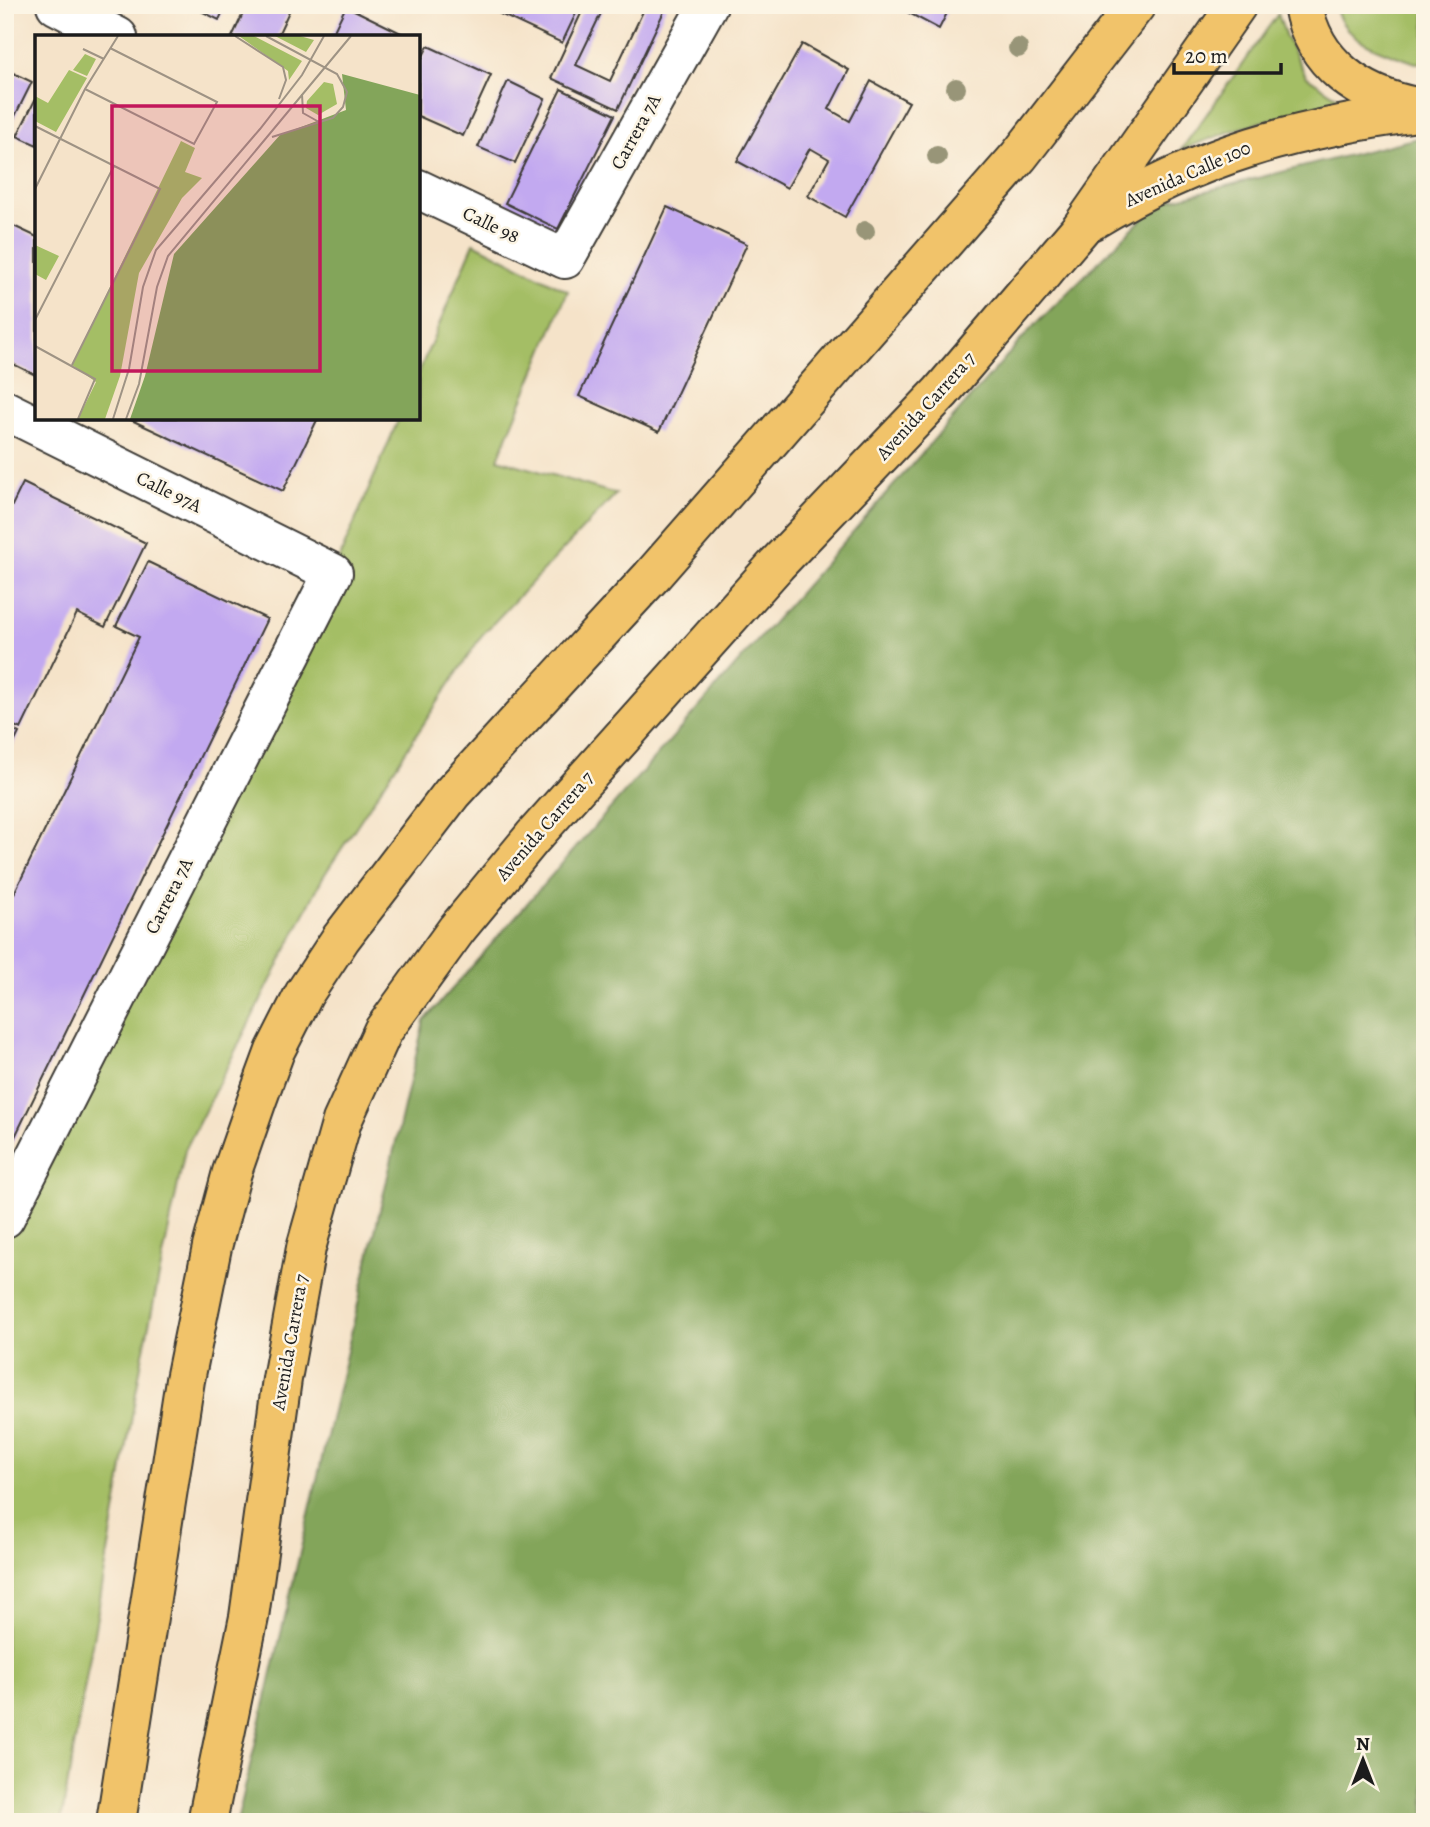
<svg xmlns="http://www.w3.org/2000/svg" width="1430" height="1827" font-family="Alegreya,serif">
  <rect width="100%" height="100%" fill="#fcf5e5"/>
  <filter id="ink" filterUnits="userSpaceOnUse"><feTurbulence type="fractalNoise" baseFrequency=".0143" numOctaves="2"/><feDisplacementMap in="SourceGraphic" scale="14" xChannelSelector="R" yChannelSelector="G"/><feConvolveMatrix kernelMatrix="1 2 1 2 8 2 1 2 1" color-interpolation-filters="sRGB"/></filter>
  <filter id="wash" filterUnits="userSpaceOnUse"><feTurbulence type="fractalNoise" baseFrequency=".00686" numOctaves="4" result="noise"/><feDisplacementMap in="SourceGraphic" scale="28" xChannelSelector="R" yChannelSelector="G"/><feGaussianBlur stdDeviation="1.57" result="paint"/><feColorMatrix in="noise" values="0 0 0 0 0 0 0 0 0 0 0 0 0 0 0 0 0 1.4 0 .05"/><feComposite in="paint" operator="in"/></filter>
  <g filter="url(#wash)">
    <rect width="100%" height="100%" fill="#f5e3c9"/>
    <g fill="#a4be65" stroke="#606d40" stroke-width="2">
      <path d="M1335,5H1425V62L1416,63C1386,52 1342,42 1335,5Z"/>
      <path d="M1278,14L1286,37L1306,76L1355,109C1290,109 1241,126 1181,150Z"/>
      <path d="M474,243L568,291L498,459L616,494L482,635L323,877L185,1150L142,1359L61,1822H5V1218L333,573L399,418H418V374Z"/>
    </g>
    <path fill="#83a55a" stroke="#50603b" stroke-width="2" d="M1425,136V1822H237L424,1021L1028,332L1158,203Z"/>
    <g id="blocks">
      <g fill="#c2a9f0">
        <path d="M189,5H226L219,20Z"/>
        <path d="M247,5H292L277,37H232Z"/>
        <path d="M481,5H580L562,43Z"/>
        <path d="M585,5H605L576,65L610,81L646,5H667L618,109L551,78Z"/>
        <path d="M894,5H951L939,29Z"/>
        <path d="M346,6L409,37H331Z"/>
        <path d="M802,44L849,70L829,109L850,121L871,81L909,102L845,217L808,196L829,159L810,148L787,188L737,161Z"/>
        <path d="M428,46L491,75L463,136L418,116V66Z"/>
        <path d="M5,69L32,82L5,136Z"/>
        <path d="M508,81L545,99L515,163L478,147Z"/>
        <path d="M561,89L615,115L558,229L505,203Z"/>
        <path d="M37,96V145L17,136Z"/>
        <path d="M667,207L747,244L659,432L579,396Z"/>
        <path d="M5,222L37,237V376L5,360Z"/>
        <path d="M127,418H318L283,491Z"/>
        <path d="M23,483L146,543L105,627L77,613L21,729L5,722V520Z"/>
        <path d="M148,562L267,619L10,1147L5,1145V912L139,637L116,626Z"/>
        <path d="M5,726L19,733L5,761Z"/>
      </g>
    </g>
  </g>
  <g filter="url(#ink)">
    <use href="#blocks" fill-opacity="0" stroke="#3d3a36" stroke-width="2"/>
    <g fill="none" stroke-linecap="round" stroke-linejoin="round">
      <g stroke="#3d3a36" stroke-width="42">
        <g id="minor">
          <path d="M56,5L118,37"/>
          <path d="M418,189L565,259L708,5"/>
          <path d="M5,410L333,573L5,1218"/>
        </g>
      </g>
      <g stroke="#3d3a36" stroke-width="42">
        <g id="major">
          <path d="M1303,5C1313,64 1361,96 1416,107"/>
          <path d="M1091,221C1201,153 1299,128 1425,111"/>
          <path d="M116,1822L185,1380L212,1247L232,1172L257,1100L275,1051L304,994L341,938L452,793L651,577L1019,156L1136,5"/>
          <path d="M207,1822L249,1617L282,1379L306,1248L342,1121L383,1031L457,929L533,837L777,564L941,392L1081,228L1237,5"/>
        </g>
      </g>
      <use href="#minor" stroke="#fff" stroke-width="38"/>
      <use href="#major" stroke="#f1c36a" stroke-width="38"/>
    </g>
    <g fill="#989578">
      <circle cx="1018" cy="48" r="10"/>
      <circle cx="956" cy="88" r="10"/>
      <circle cx="937" cy="156" r="10"/>
      <circle cx="865" cy="231" r="10"/>
    </g>
  </g>
  <g text-anchor="middle" dominant-baseline="central" stroke-width="5" stroke-linejoin="round" paint-order="stroke">
    <g font-size="19" fill="#1c1c1c" stroke="#fcf5e5">
      <text transform="translate(636 132) rotate(-61)">Carrera 7A</text>
      <text transform="translate(1188 174) rotate(-24)">Avenida Calle 100</text>
      <text transform="translate(491 225) rotate(26)">Calle 98</text>
      <text transform="translate(926 406) rotate(-48)">Avenida Carrera 7</text>
      <text transform="translate(169 492) rotate(26)">Calle 97A</text>
      <text transform="translate(545 826) rotate(-49)">Avenida Carrera 7</text>
      <text transform="translate(169 896) rotate(-63)">Carrera 7A</text>
      <text transform="translate(290 1342) rotate(-80)">Avenida Carrera 7</text>
    </g>
  </g>
  <g transform="translate(35 35)">
    <rect width="385" height="385" fill="#f5e3c9"/>
    <path d="M204,1H219L267,26L254,45L253,36ZM240,1H265L279,5L271,17ZM50,19L61,24L52,41L38,35ZM34,35L52,43L21,97L0,86V61L13,68ZM289,47L298,49L302,69L283,80L271,73L272,66ZM146,106L160,113L150,137L167,143L147,163L104,238L85,341L70,384H43L61,347L37,330ZM0,210L24,221L11,245L0,239Z" fill="#a4be65"/>
    <path d="M307,39L385,60V384H95L110,341L139,219L245,100L311,75Z" fill="#83a55a"/>
    <path fill="none" stroke="#9e9384" stroke-width="2" d="M200,1L248,32L251,45L244,64M231,1L302,39L312,57L308,72L298,83L237,102M48,14L69,24M50,54L159,109L182,67L75,13M267,59L268,78L284,87M0,91L125,154L37,330M0,154L50,54L83,1M0,285L79,131M0,311L60,344L43,384M78,384L94,334L108,252L121,215L225,94L267,40L289,1M91,384L104,349L122,252L133,221L316,1"/>
    <path fill="#c2185b" fill-opacity="0.15" stroke="#c2185b" stroke-width="3.5" d="M77,71H285V336H77Z"/>
    <rect width="385" height="385" fill="none" stroke="#1c1c1c" stroke-width="3.5"/>
  </g>
  <rect width="1430" height="1827" fill="none" stroke="#fcf5e5" stroke-width="28"/>
  <g transform="translate(1363 1760)" stroke="#fcf5e5" stroke-width="5" paint-order="stroke">
  <path d="M0-5L12 26L0 18L-12 26Z" fill="#1c1c1c"/>
  <text y="-10" font-size="19" font-weight="bold" text-anchor="middle" fill="#1c1c1c">N</text>
  </g>
  <path d="M1174 63v10h107v-10" fill="none" stroke="#1c1c1c" stroke-width="3.5"/>
  <text x="1185" y="63" font-size="21" fill="#1c1c1c" stroke="#fcf5e5" stroke-width="5" paint-order="stroke">20 m</text>
</svg>
